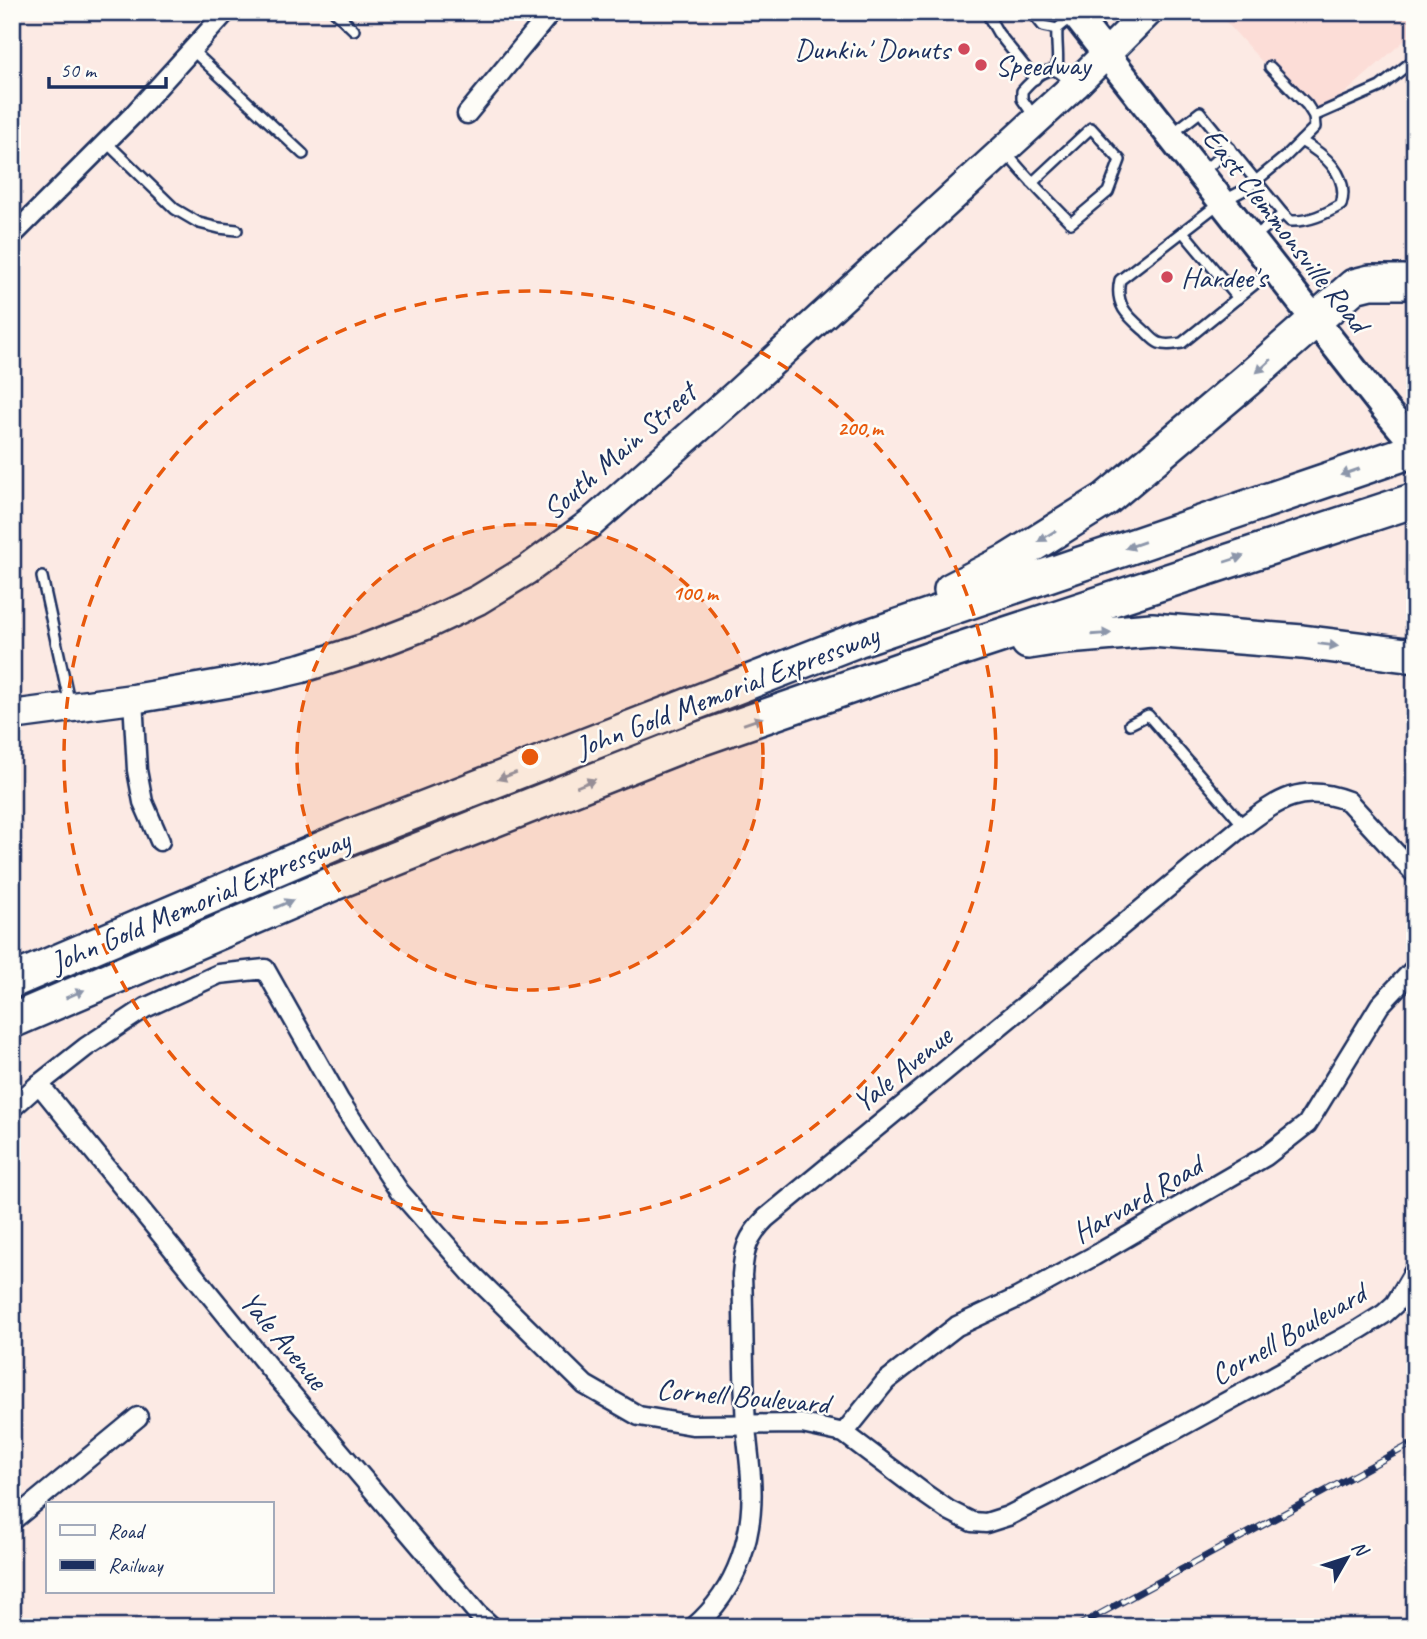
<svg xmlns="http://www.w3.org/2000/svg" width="1427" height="1639" font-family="Caveat,sans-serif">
  <rect width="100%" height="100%" fill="#fceae4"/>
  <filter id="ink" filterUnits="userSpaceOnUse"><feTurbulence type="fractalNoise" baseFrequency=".0143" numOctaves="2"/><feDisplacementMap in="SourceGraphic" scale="14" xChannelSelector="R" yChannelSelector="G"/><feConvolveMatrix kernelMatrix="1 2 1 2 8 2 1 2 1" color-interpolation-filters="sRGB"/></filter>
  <g filter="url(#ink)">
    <path fill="#fcddd7" d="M1217,12H1415V31L1315,120Z"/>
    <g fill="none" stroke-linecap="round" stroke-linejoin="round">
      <g stroke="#1b2f5e" stroke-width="14">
        <g id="lane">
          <path d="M335,12L354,30"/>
          <path d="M995,12L990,19L998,33L1035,79"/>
          <path d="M1032,12L1043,26L1057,29L1074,15"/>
          <path d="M1057,29C1056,43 1059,57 1057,71"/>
          <path d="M192,50L303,154"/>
          <path d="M1270,67L1307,105L1314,116L1315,127L1285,157L1246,189L1221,202L1120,280C1114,306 1129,317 1146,332C1150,336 1154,341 1159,343C1166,346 1174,344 1182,343L1272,270"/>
          <path d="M1314,116L1380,87L1415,59"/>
          <path d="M1035,118L1022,99V91C1029,83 1044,67 1056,71C1061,73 1067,79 1071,82"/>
          <path d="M1173,133L1200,112L1283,214L1290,221C1309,222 1325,214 1341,205C1350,175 1324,154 1301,141"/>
          <path d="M106,142L175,209L199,223L219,228L237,230"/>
          <path d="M1007,154C1027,178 1048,200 1071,223L1108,192L1120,160L1091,128L1032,183"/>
          <path d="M1202,172L1230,148"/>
          <path d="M1183,232L1238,298"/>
          <path d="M1254,237L1283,214"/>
          <path d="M42,577L70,705"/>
          <path d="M1130,724L1148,715L1244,826"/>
        </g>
      </g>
      <g stroke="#1b2f5e" stroke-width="23">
        <g id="street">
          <path d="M467,114L551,12"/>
          <path d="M12,236L131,117L226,12"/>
          <path d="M133,699L137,770L143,802L160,841"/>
          <path d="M39,1084L271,1370L478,1614L492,1627"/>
          <path d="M12,1108L39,1084L86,1047L145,1008L219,974L265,969L339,1100L399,1191L471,1273L585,1385L639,1416L692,1425L802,1424L844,1433L925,1494L948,1510L972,1522L986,1523L1008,1516L1053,1493L1173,1431L1360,1329L1384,1314L1395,1304L1415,1270"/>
          <path d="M844,1433L886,1381L957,1326L1017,1298L1094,1256L1266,1156L1307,1124L1380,1005L1415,968"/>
          <path d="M12,1521L138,1417"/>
          <path d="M694,1627C738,1589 755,1535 751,1478C750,1460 747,1443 746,1425C743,1375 744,1325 742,1275C744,1249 747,1237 766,1218L1238,830C1277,801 1299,782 1348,801L1415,874"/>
        </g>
      </g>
      <g stroke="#1b2f5e" stroke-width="32">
        <path id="secondary" d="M1073,12L1384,408L1415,445"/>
      </g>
      <g stroke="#1b2f5e" stroke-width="33">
        <path id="primary" d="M12,715L133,699L268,676L302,668L366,648L423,626L478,600L527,570L591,523L738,393L1075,85L1148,12"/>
      </g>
      <g stroke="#1b2f5e" stroke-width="38">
        <g id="highway">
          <path d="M951,590L1007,561L1106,499L1247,380L1354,286L1370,282H1415"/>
          <path d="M1028,642L1054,638L1152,630L1302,642L1415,656"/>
          <path d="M12,981L352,836L857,640L1415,450"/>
          <path d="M12,1021L332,884L688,743L936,657L1415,500"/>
        </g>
      </g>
      <use href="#lane" stroke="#fdfcf7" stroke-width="9"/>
      <use href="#street" stroke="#fdfcf7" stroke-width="18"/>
      <use href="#secondary" stroke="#fdfcf7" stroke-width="26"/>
      <use href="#primary" stroke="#fdfcf7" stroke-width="28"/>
      <use href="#highway" stroke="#fdfcf7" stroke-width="33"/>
      <g stroke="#1b2f5e" stroke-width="7">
        <path id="rail" d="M1076,1627L1415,1442"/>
      </g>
      <use href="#rail" stroke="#fdfcf7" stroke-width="4.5" stroke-dasharray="13" stroke-linecap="butt"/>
    </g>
    <defs><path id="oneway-solid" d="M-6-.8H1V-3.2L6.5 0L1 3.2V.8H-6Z" transform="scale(1.75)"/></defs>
    <g fill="#8c96aa">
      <use href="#oneway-solid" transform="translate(1264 366) rotate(138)"/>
      <use href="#oneway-solid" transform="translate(1350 472) rotate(161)"/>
      <use href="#oneway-solid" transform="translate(1047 536) rotate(148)"/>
      <use href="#oneway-solid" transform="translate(1135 545) rotate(161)"/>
      <use href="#oneway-solid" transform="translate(1234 559) rotate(-18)"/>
      <use href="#oneway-solid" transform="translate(1101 634) rotate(-4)"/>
      <use href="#oneway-solid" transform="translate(1328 645) rotate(7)"/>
      <use href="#oneway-solid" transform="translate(753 721) rotate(-19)"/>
      <use href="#oneway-solid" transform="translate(507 776) rotate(159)"/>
      <use href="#oneway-solid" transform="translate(586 783) rotate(-22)"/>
      <use href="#oneway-solid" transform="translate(284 904) rotate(-23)"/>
      <use href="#oneway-solid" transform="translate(75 994) rotate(-23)"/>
    </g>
  </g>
  <circle cx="530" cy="757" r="233" fill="#e8590c" fill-opacity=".12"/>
  <g fill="none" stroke="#e8590c" stroke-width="3.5" stroke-dasharray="12 9">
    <circle cx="530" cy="757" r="233"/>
    <circle cx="530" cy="757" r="466"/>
  </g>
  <g fill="#d1495b" stroke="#fdfcf7" stroke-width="2.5">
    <circle cx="964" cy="49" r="7"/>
    <circle cx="981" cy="65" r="7"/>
    <circle cx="1167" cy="277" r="7"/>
  </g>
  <g text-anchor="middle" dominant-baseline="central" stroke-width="5" stroke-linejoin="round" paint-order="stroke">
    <g font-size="30" fill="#1b2f5e" stroke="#fdfcf7" text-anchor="start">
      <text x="950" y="49" text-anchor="end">Dunkin' Donuts</text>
      <text x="995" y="65">Speedway</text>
      <text x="1181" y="277">Hardee's</text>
    </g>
    <g font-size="30" fill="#1b2f5e" stroke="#fdfcf7">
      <text transform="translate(1286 230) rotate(52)">East Clemmonsville Road</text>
      <text transform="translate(619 451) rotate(-41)">South Main Street</text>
      <text transform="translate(727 691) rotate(-21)">John Gold Memorial Expressway</text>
      <text transform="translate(200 901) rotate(-23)">John Gold Memorial Expressway</text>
      <text transform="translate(902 1069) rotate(-39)">Yale Avenue</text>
      <text transform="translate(1137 1199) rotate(-30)">Harvard Road</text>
      <text transform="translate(1288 1334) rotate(-30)">Cornell Boulevard</text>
      <text transform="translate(284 1340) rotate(50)">Yale Avenue</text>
      <text transform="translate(743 1396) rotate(5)">Cornell Boulevard</text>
    </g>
  </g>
  <circle cx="530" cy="757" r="10" fill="#e8590c" stroke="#fdfcf7" stroke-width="3.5"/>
  <g font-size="21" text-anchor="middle" font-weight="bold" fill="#e8590c" stroke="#fdfcf7" stroke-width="5" stroke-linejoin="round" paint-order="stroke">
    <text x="860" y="435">200 m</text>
    <text x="695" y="600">100 m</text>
  </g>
  <rect width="1427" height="1639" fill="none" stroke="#fdfcf7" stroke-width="42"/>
  <rect x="21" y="21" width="1385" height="1597" fill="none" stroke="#1b2f5e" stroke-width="2.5" filter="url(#ink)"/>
  <rect x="46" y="1502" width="228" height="91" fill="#fdfcf7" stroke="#a3aaba" stroke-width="2"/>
  <rect x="60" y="1525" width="35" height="10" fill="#fdfcf7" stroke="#a3aaba" stroke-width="2"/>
  <text x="108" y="1538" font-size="21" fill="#1b2f5e">Road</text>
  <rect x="60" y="1560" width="35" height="10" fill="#1b2f5e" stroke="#a3aaba" stroke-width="2"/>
  <text x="108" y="1572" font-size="21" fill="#1b2f5e">Railway</text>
  <g transform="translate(1347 1558) rotate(51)" stroke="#fdfcf7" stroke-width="5" paint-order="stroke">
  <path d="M0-5L12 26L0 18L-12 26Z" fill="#1b2f5e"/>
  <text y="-10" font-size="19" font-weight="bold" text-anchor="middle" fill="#1b2f5e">N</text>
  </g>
  <path d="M49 77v10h117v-10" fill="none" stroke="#1b2f5e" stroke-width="3.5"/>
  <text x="60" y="77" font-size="21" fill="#1b2f5e" stroke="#fdfcf7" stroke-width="5" paint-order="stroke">50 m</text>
</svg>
